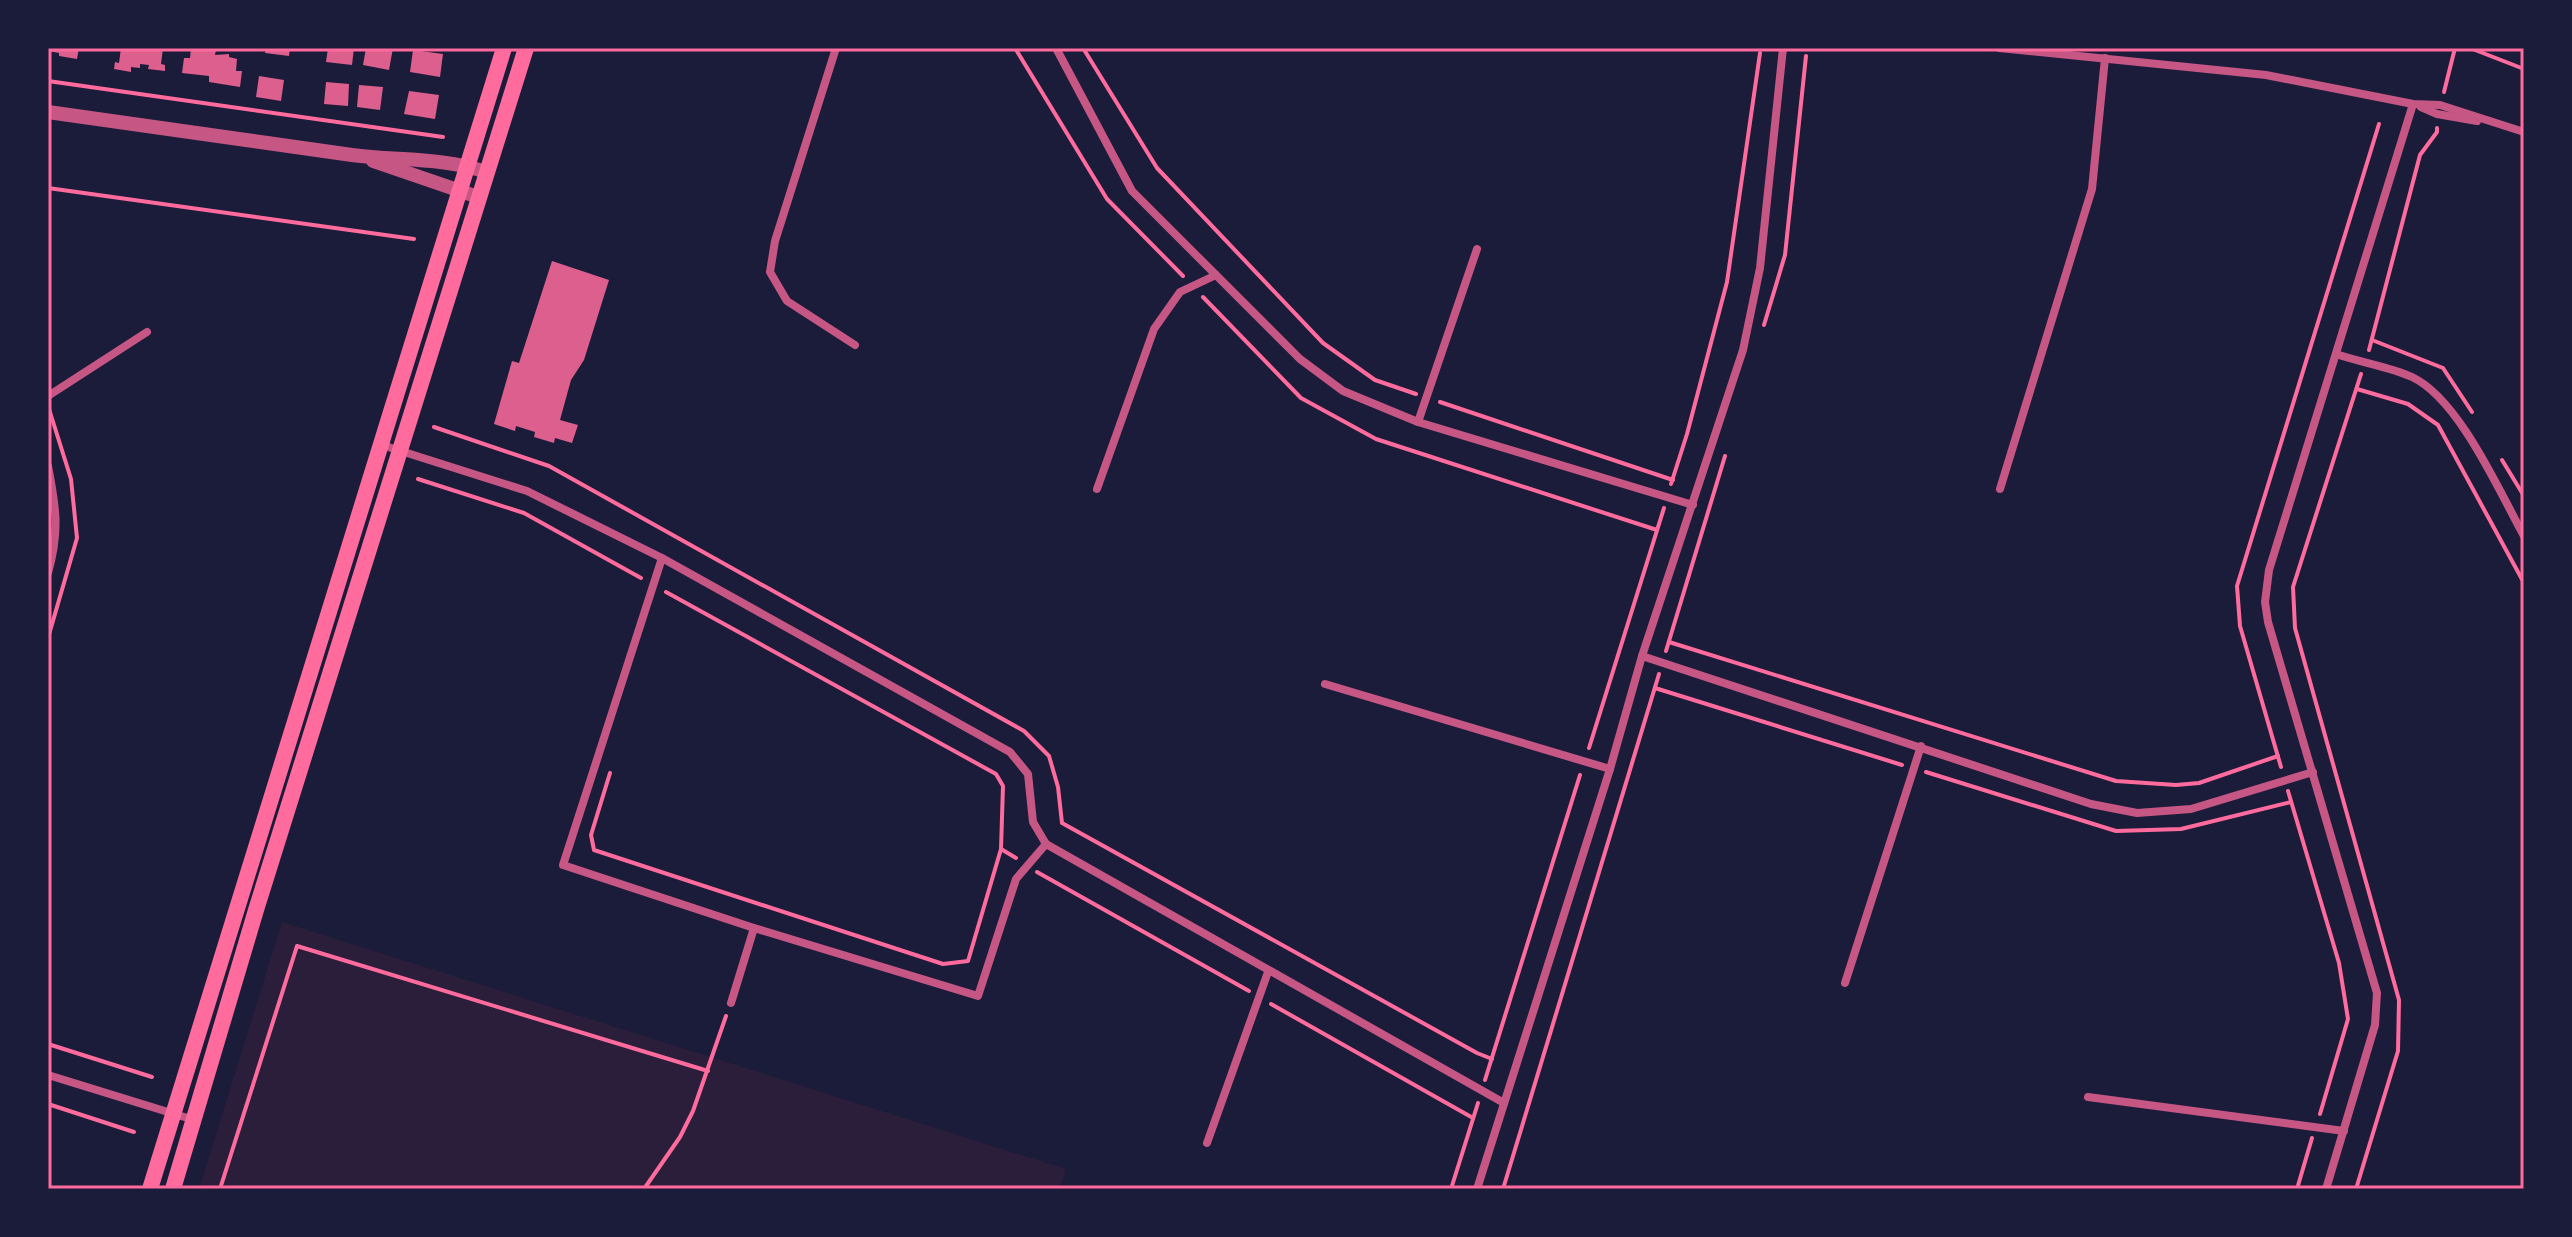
<svg xmlns="http://www.w3.org/2000/svg" width="2572" height="1237" font-family="'Asap Condensed',sans-serif">
  <rect width="100%" height="100%" fill="#1b1b3a"/>
  <path fill="#2a1e3b" d="M282,922L1066,1169L1060,1189H199Z"/>
  <g fill="#dd5f8e">
    <path d="M48,48H79L77,59L59,56V53L48,51Z"/>
    <path d="M121,48H163L161,64L165,65V71L148,69L149,65L140,64V68L131,67V72L114,69L115,62L119,63Z"/>
    <path d="M191,48L216,50L215,55L229,54V57L237,59L236,71H242L240,87L209,82V76L182,73L184,58H190Z"/>
    <path d="M266,48H290L289,56L265,53Z"/>
    <path d="M328,48H354L352,65L326,62Z"/>
    <path d="M366,48H393L389,70L363,65Z"/>
    <path d="M413,50L443,54L440,77L410,72Z"/>
    <path d="M259,76L284,80L281,101L256,97Z"/>
    <path d="M326,82L349,84L348,106L324,104Z"/>
    <path d="M359,85L383,87L380,110L357,107Z"/>
    <path d="M409,91L439,95L435,119L404,114Z"/>
    <path d="M552,261L609,280L584,360L571,380L560,420L578,425L572,443L555,438L554,443L534,437L535,432L516,426L515,431L494,424L512,361L519,363Z"/>
  </g>
  <g fill="none" stroke-linecap="round" stroke-linejoin="round">
    <g stroke="#ff6b9d" stroke-width="4">
      <path d="M1015,48L1107,199L1183,276"/>
      <path d="M1083,48L1157,168L1323,343L1375,380L1416,394"/>
      <path d="M2470,48L2524,69"/>
      <path d="M48,81L443,137"/>
      <path d="M2444,92L2455,48"/>
      <path d="M48,188L414,239"/>
      <path d="M1203,297L1301,398L1376,439L1657,530"/>
      <path d="M1764,325L1785,255L1806,56"/>
      <path d="M2372,340L2443,368L2472,412"/>
      <path d="M2369,350L2420,155L2437,132V128"/>
      <path d="M2357,389L2408,404L2438,425L2524,583"/>
      <path d="M1440,402L1673,480"/>
      <path d="M434,427L549,466L1024,731L1049,756L1058,787L1062,823L1477,1053L1492,1059"/>
      <path d="M2502,460L2524,496"/>
      <path d="M418,479L524,513L641,578"/>
      <path d="M1671,484L1687,434L1727,282L1760,53"/>
      <path d="M666,592L996,774L1003,786L1001,849L1016,858"/>
      <path d="M48,638L77,538L71,479L49,409"/>
      <path d="M1669,642L2116,781L2176,785L2199,783L2278,756"/>
      <path d="M1666,651L1725,456"/>
      <path d="M1655,688L1902,765"/>
      <path d="M1589,748L1664,508"/>
      <path d="M2281,767L2240,626L2237,586L2379,124"/>
      <path d="M1926,772L2116,831L2181,829L2291,802"/>
      <path d="M610,773L591,835L594,850L943,964L968,961L1001,849"/>
      <path d="M2288,791L2339,963L2348,1019L2320,1114"/>
      <path d="M1037,872L1249,991"/>
      <path d="M1271,1004L1473,1118"/>
      <path d="M48,1044L152,1077"/>
      <path d="M1485,1080L1580,775"/>
      <path d="M48,1104L134,1132"/>
      <path d="M220,1189L297,946L708,1071"/>
      <path d="M644,1189L680,1137L693,1111L726,1016"/>
      <path d="M1451,1189L1478,1103"/>
      <path d="M1503,1189L1659,674"/>
      <path d="M2297,1189L2312,1138"/>
      <path d="M2356,1189L2398,1051L2399,1000L2295,628L2293,587L2361,374"/>
    </g>
    <g stroke="#c65784" stroke-width="8">
      <path d="M836,48L775,241L770,272L787,301L855,345"/>
      <path d="M1056,48L1132,191L1300,359L1343,391L1418,422L1693,505"/>
      <path d="M1999,48L2266,75L2413,104L2440,105L2524,132"/>
      <path d="M2421,107L2437,114L2477,121"/>
      <path d="M2336,354C2359,362 2391,367 2412,377C2459,399 2499,491 2524,536"/>
      <path d="M48,396L147,332"/>
      <path d="M1418,422L1477,249"/>
      <path d="M382,445L527,491L662,558L1010,752L1028,774L1033,822L1046,844L1504,1103"/>
      <path d="M48,466C56,507 60,531 48,573"/>
      <path d="M1097,489L1154,329L1180,292L1216,275"/>
      <path d="M2000,489L2092,189L2105,58"/>
      <path d="M662,558L563,865L754,928L978,996L1016,879L1046,844"/>
      <path d="M1642,656L2091,804L2137,813L2191,809L2313,772"/>
      <path d="M1325,684L1610,769"/>
      <path d="M1845,983L1921,746"/>
      <path d="M731,1003L754,928"/>
      <path d="M48,1075L194,1120"/>
      <path d="M2088,1097L2344,1131"/>
      <path d="M1207,1143L1268,972"/>
      <path d="M1477,1189L1610,769L1642,656L1743,350L1760,268L1783,48"/>
      <path d="M2326,1189L2375,1025L2377,993L2268,622L2265,602L2269,570L2413,104"/>
    </g>
    <g stroke="#c65784" stroke-width="14">
      <path d="M48,112C149,126 251,141 352,155C397,161 442,157 486,172"/>
      <path d="M373,161L478,197"/>
    </g>
    <g stroke="#ff6b9d" stroke-width="16">
      <path d="M150,1189C270,809 385,428 504,48"/>
      <path d="M173,1189L256,910L526,48"/>
    </g>
  </g>
  <rect width="2572" height="1237" fill="none" stroke="#1b1b3a" stroke-width="100"/>
  <rect x="50" y="50" width="2472" height="1137" fill="none" stroke="#ff6b9d" stroke-width="3"/>
</svg>
